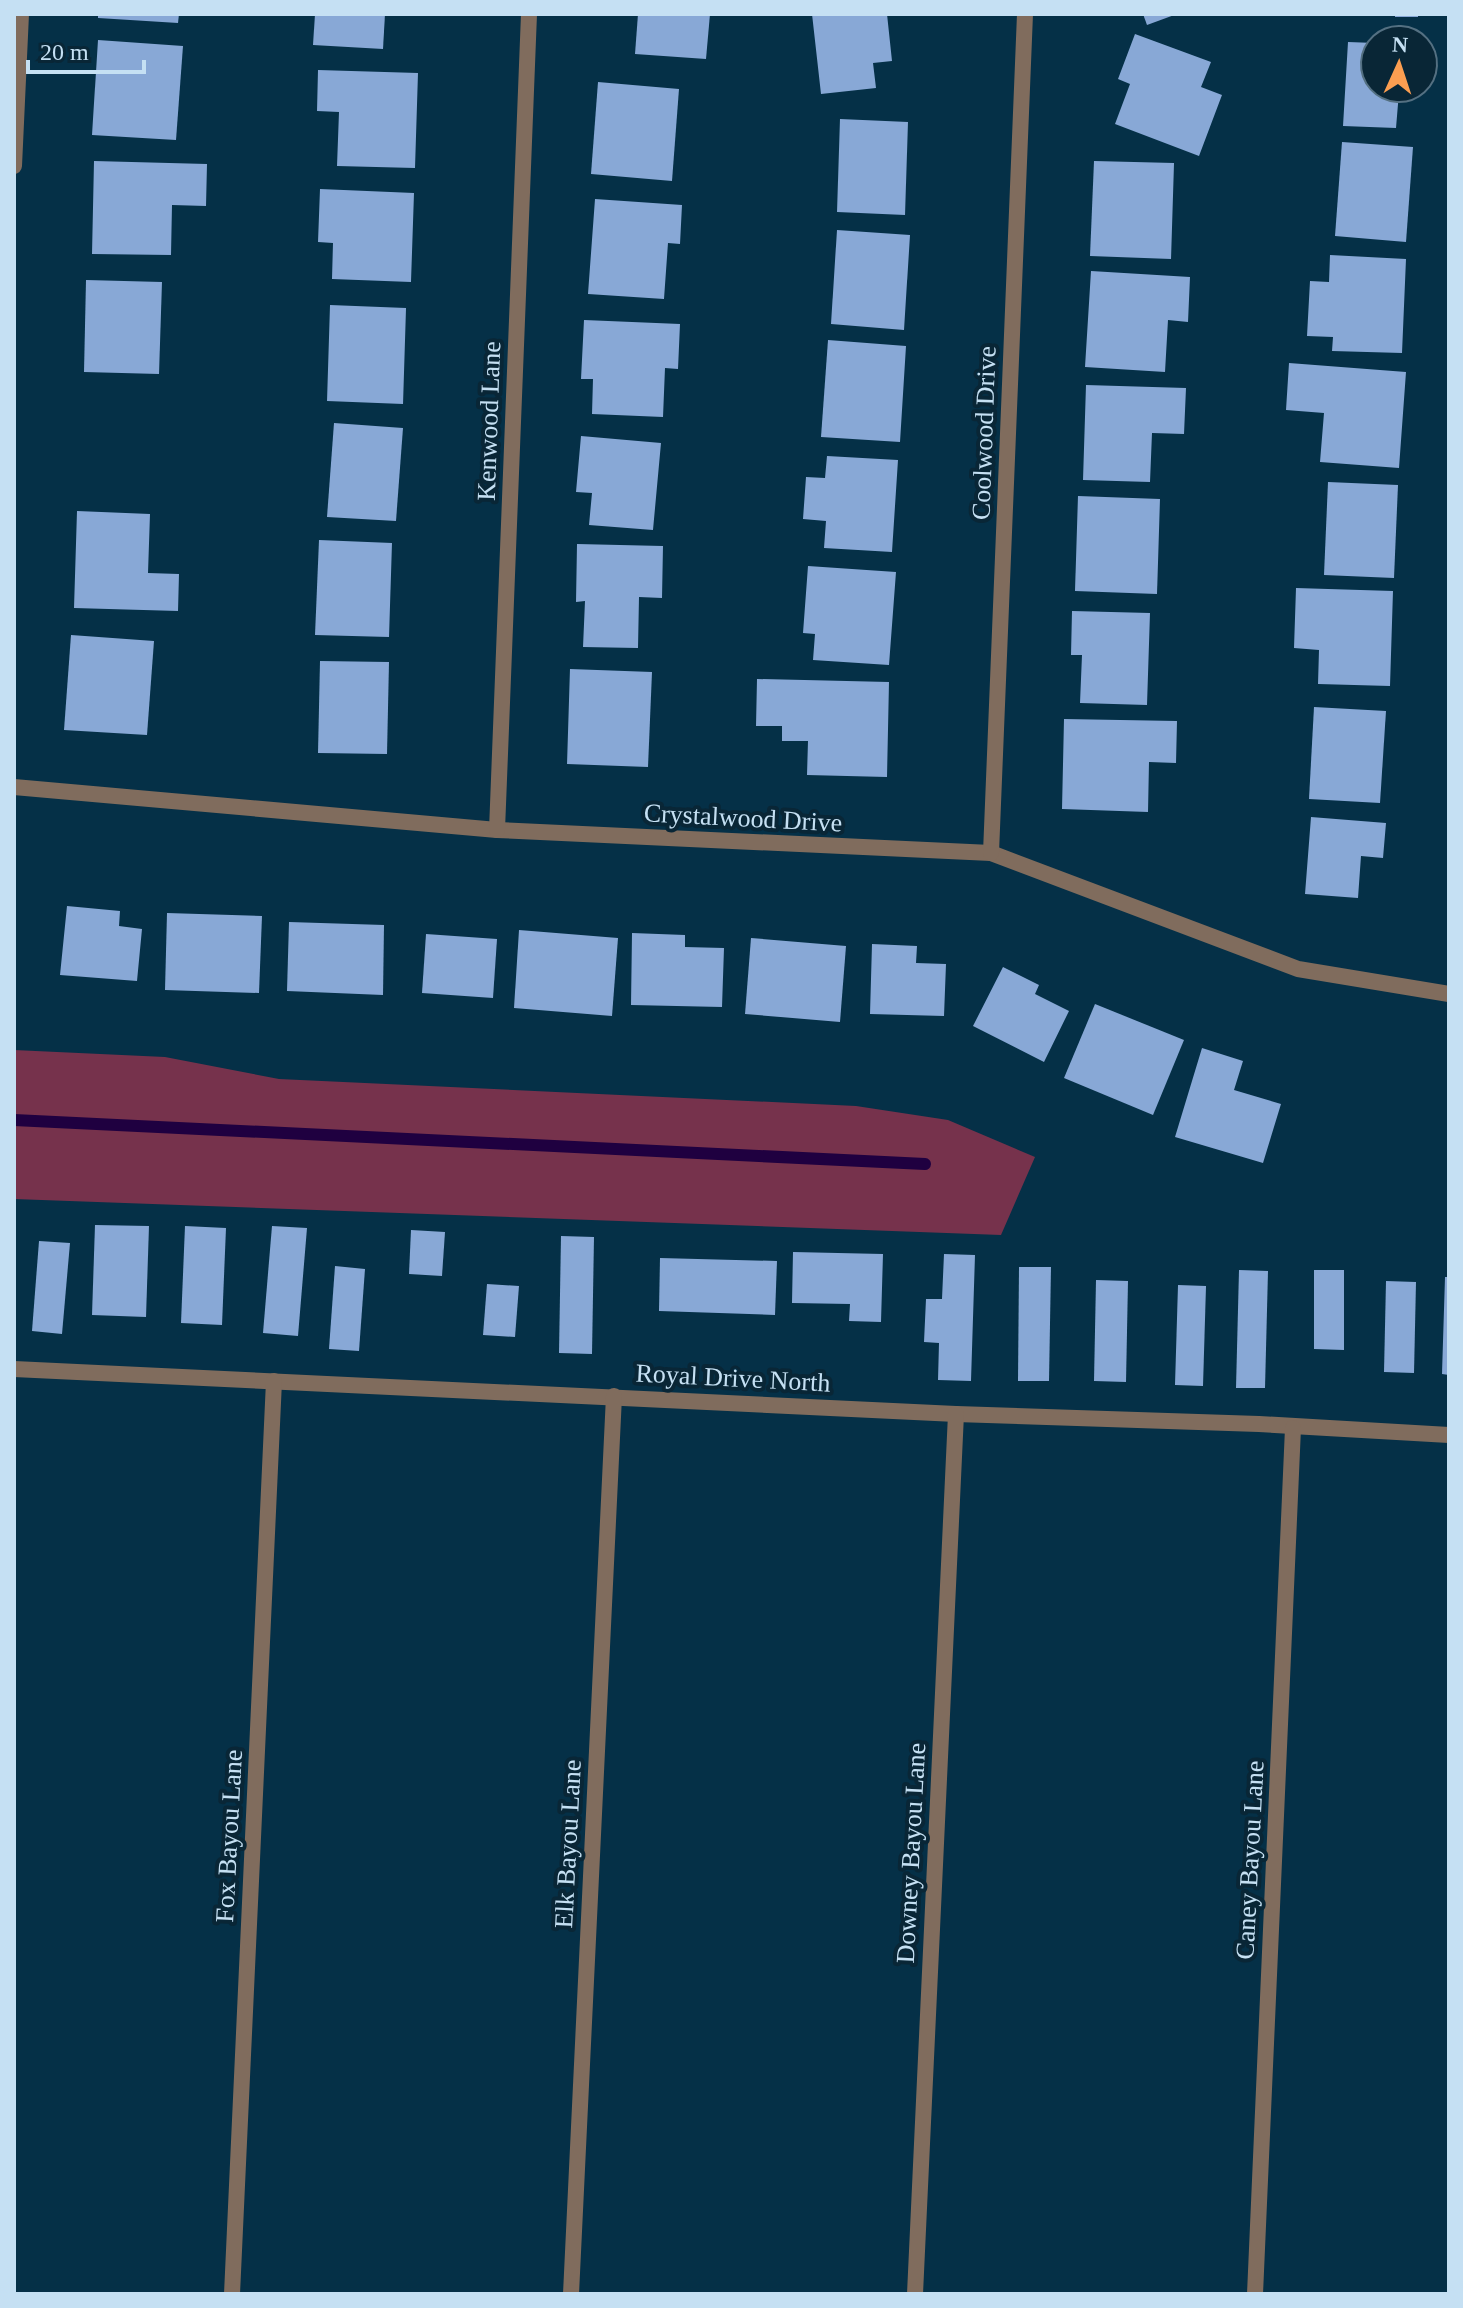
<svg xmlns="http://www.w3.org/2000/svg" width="1463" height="2308" font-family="Georgia,serif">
  <rect width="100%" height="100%" fill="#053047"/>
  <path fill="#76324c" d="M14,1050L165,1057L279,1079L856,1106L948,1120L1035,1157L1001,1235L14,1199Z"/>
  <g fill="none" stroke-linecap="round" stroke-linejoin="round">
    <path stroke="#1f0040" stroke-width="12" d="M14,1120L925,1164"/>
  </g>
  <g fill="#88a8d6">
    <path d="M98,14H179L178,23L98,18Z"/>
    <path d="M315,14H385L383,49L313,45Z"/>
    <path d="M638,14H710L706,59L635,54Z"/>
    <path d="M812,14H887L892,61L873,63L876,88L821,94Z"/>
    <path d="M1143,14H1177L1147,25Z"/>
    <rect x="1395" y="14" width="23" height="3"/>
    <path d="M1135,34L1211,62L1201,87L1222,95L1199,156L1115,124L1130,84L1118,79Z"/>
    <path d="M98,40L183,46L176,140L92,135Z"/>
    <path d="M1348,42L1375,43V88H1418L1417,93L1399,92L1396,128L1343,126Z"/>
    <path d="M318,70L418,73L415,168L337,166L339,112L317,111Z"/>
    <path d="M598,82L679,89L672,181L591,174Z"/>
    <path d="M840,119L908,122L905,215L837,212Z"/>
    <path d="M1342,142L1413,147L1406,242L1335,236Z"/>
    <path d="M94,161L207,164L206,206L172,205L171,255L92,254Z"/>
    <path d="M1094,161L1174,163L1171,259L1090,256Z"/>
    <path d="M320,189L414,193L411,282L332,279L333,243L318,242Z"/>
    <path d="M595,199L682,205L680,244L668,243L664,299L588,294Z"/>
    <path d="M837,230L910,235L904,330L831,324Z"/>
    <path d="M1330,255L1406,259L1402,353L1332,351L1333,337L1307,336L1310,281L1329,282Z"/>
    <path d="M1091,271L1190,277L1188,322L1168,320L1165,372L1085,367Z"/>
    <path d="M86,280L162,282L159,374L84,372Z"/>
    <path d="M330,305L406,308L403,404L327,401Z"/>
    <path d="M584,320L680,324L678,369L665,368L663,417L592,414L593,379H581Z"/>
    <path d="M828,340L906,346L900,442L821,437Z"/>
    <path d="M1289,363L1406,372L1399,468L1320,462L1324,413L1286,410Z"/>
    <path d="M1086,385L1186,388L1184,434L1152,433L1150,482L1083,480Z"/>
    <path d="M334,423L403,428L396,521L327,517Z"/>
    <path d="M581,436L661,443L653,530L589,525L592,493L576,492Z"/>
    <path d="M827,456L898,460L892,552L824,548L826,521L803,519L806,477L825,478Z"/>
    <path d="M1328,482L1398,485L1394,578L1324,575Z"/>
    <path d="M1078,496L1160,499L1157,594L1075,591Z"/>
    <path d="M77,511L150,514L148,573L179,574L178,611L74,608Z"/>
    <path d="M319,540L392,543L389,637L315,635Z"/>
    <path d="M577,544L663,546L662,598L639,597L638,648L583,647L585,601L576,602Z"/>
    <path d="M808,566L896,572L889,665L813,660L815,634L803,633Z"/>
    <path d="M1296,588L1393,591L1390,686L1318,684L1319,650L1294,648Z"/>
    <path d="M1072,611L1150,613L1147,705L1080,703L1082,655H1071Z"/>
    <path d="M71,635L154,641L147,735L64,730Z"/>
    <path d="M320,661L389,662L387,754L318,753Z"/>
    <path d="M570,669L652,672L648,767L567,764Z"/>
    <path d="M757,679L889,682L887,777L807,775L808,741H782V726H756Z"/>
    <path d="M1314,707L1386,711L1380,803L1309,799Z"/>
    <path d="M1064,719L1177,721L1176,763L1149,762L1148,812L1062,809Z"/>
    <path d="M1311,817L1386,823L1383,858L1361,856L1358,898L1305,894Z"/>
    <path d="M67,906L120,911L119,926L142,929L137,981L60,975Z"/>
    <path d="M167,913L262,916L259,993L165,990Z"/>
    <path d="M289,922L384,925L383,995L287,991Z"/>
    <path d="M519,930L618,938L612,1016L514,1008Z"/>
    <path d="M632,933L685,935V947L724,948L722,1007L631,1005Z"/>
    <path d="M426,934L497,939L493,998L422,993Z"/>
    <path d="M751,938L846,946L840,1022L745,1014Z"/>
    <path d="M872,944L917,946L916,963L946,964L944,1016L870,1014Z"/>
    <path d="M1003,967L1039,985L1035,994L1069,1011L1044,1062L973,1026Z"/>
    <path d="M1095,1004L1184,1040L1153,1115L1064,1078Z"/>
    <path d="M1202,1048L1243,1061L1234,1090L1281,1104L1263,1163L1175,1137Z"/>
    <path d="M95,1225L149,1226L146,1317L92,1315Z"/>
    <path d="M185,1226L226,1228L222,1325L181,1323Z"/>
    <path d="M272,1226L307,1228L298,1336L263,1333Z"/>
    <path d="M411,1230L445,1232L442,1276L409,1274Z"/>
    <path d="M561,1236L594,1237L592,1354L559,1353Z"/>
    <path d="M39,1241L70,1243L62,1334L32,1331Z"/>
    <path d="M793,1252L883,1254L881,1322L849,1321L850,1304L792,1303Z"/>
    <path d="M944,1254L975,1255L971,1381L938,1380L939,1343L924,1342L926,1299H942Z"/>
    <path d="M660,1258L777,1261L775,1315L659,1311Z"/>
    <path d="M335,1266L365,1269L359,1351L329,1349Z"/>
    <path d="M1019,1267H1051L1049,1381H1018Z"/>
    <path d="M1239,1270L1268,1271L1265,1388H1236Z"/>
    <path d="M1314,1270H1344V1350L1314,1349Z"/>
    <path d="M1445,1277H1449V1375L1442,1374Z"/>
    <path d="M1096,1280L1128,1281L1126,1382L1094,1381Z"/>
    <path d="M1386,1281L1416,1282L1414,1373L1384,1372Z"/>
    <path d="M487,1284L519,1286L515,1337L483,1335Z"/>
    <path d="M1178,1285L1206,1286L1203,1386L1175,1385Z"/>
  </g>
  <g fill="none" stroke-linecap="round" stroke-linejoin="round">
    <g stroke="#806c5d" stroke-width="16">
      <path d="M14,166L21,14"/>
      <path d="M14,787L497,830L991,853L1298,969L1449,994"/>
      <path d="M497,830L529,14"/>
      <path d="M991,853L1025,14"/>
      <path d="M14,1369L956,1414L1259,1424L1449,1435"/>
      <path d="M232,2294L274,1381"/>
      <path d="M571,2294L614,1396"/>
      <path d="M915,2294L956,1414"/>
      <path d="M1255,2294L1293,1428"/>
    </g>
  </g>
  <g text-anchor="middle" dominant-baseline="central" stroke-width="8" stroke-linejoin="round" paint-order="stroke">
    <g font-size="26" fill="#c5e0f3" stroke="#092636">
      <text transform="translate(489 421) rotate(-88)">Kenwood Lane</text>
      <text transform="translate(984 433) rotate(-88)">Coolwood Drive</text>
      <text transform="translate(743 818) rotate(3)">Crystalwood Drive</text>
      <text transform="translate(733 1378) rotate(3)">Royal Drive North</text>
      <text transform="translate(229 1836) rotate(-87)">Fox Bayou Lane</text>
      <text transform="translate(568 1844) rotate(-87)">Elk Bayou Lane</text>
      <text transform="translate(911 1853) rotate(-87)">Downey Bayou Lane</text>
      <text transform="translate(1250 1860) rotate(-87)">Caney Bayou Lane</text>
    </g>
  </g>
  <rect width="1463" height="2308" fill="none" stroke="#c5e0f3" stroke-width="32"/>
  <g transform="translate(1399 64) rotate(3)"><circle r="38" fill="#092636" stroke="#547082" stroke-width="2"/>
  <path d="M0-6L14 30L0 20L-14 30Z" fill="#fb9e51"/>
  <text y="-12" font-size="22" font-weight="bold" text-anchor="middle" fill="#c5e0f3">N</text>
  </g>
  <path d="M28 60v12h116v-12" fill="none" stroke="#c5e0f3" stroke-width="4"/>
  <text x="40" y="60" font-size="24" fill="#c5e0f3" stroke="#092636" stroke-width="6" paint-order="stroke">20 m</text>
</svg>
